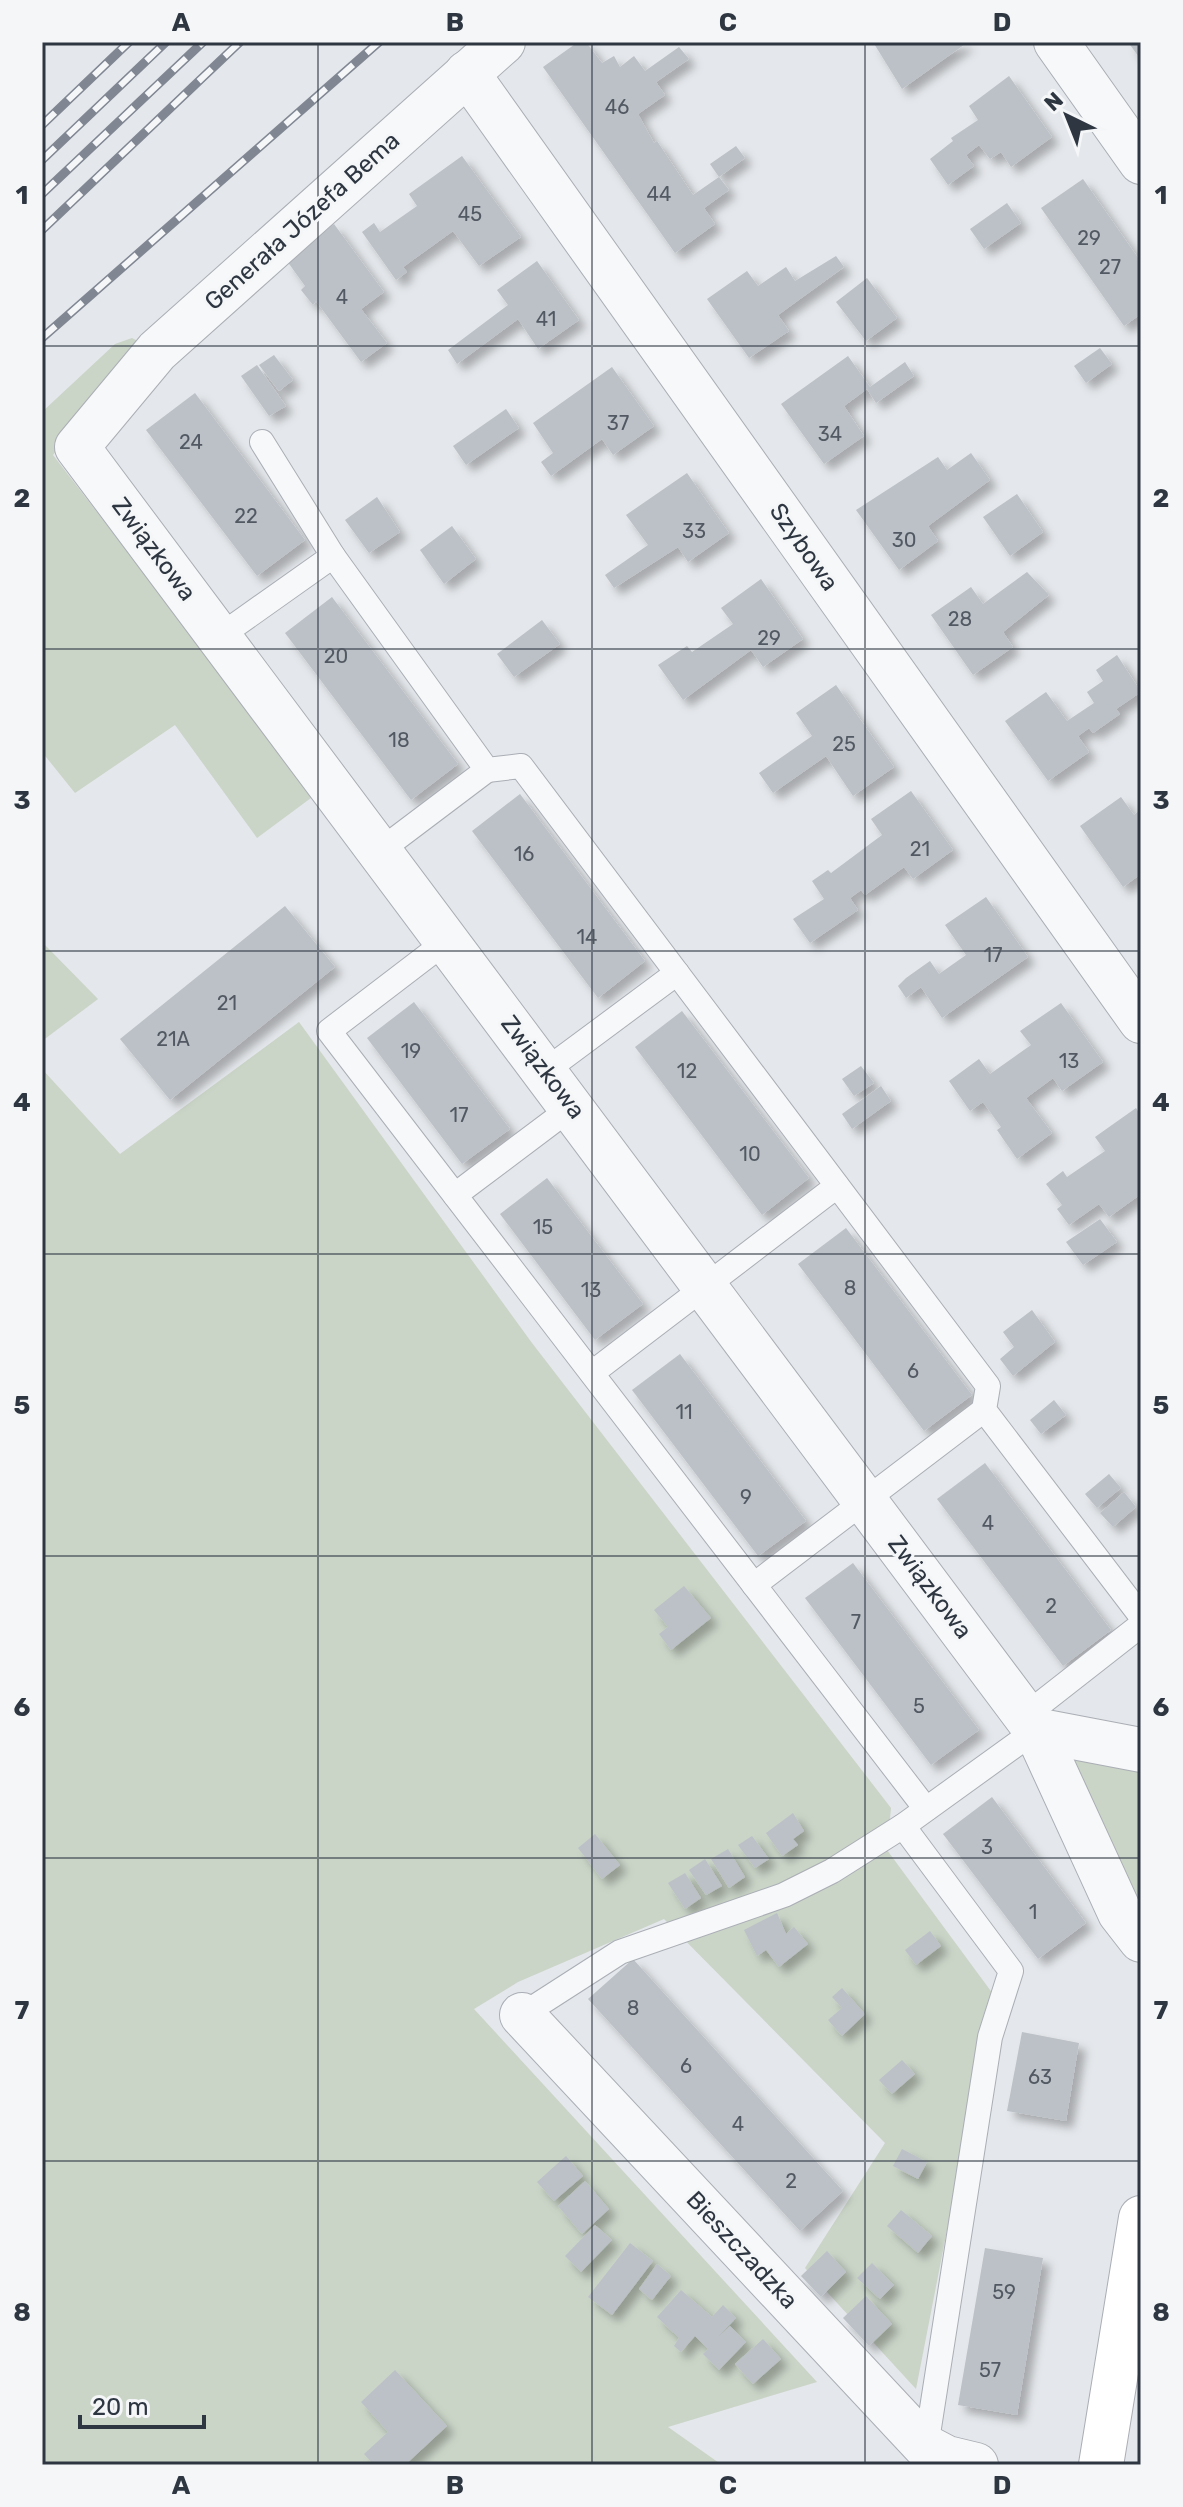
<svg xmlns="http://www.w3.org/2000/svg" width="1183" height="2507" font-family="Rubik,sans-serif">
  <defs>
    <filter id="shadow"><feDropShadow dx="7" dy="7" stdDeviation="4" flood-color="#0004"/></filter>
  </defs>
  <rect width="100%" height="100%" fill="#e4e7eb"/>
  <g fill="#cad4c7">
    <path d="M132,338L143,344L53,455L315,795L257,838L175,725L75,793L42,752V412L115,344Z"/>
    <path d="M42,942L98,999L42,1041Z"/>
    <path d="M299,1022L532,1343L891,1808L887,1850L993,1994L916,2389L805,2268L885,2143L664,1919L518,1982L474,2009L817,2382L668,2427L722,2465H42V1069L120,1154Z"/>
    <path d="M1075,1759L1141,1773V1905L1072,1770Z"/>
  </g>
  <g fill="#bcc1c7" filter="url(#shadow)">
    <path d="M578,42H586L602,63L614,56L620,67L634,56L645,71L679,47L689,59L656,82L665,95L638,114L654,143L657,141L693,195L719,177L710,164L736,146L745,158L719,177L729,190L704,208L715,224L675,253L543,67Z"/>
    <path d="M873,42H968L902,89Z"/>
    <path d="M1128,42H1141V60Z"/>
    <path d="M1009,76L1052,137L1011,167L1001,152L990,159L979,145L966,155L974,166L948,185L930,159L953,141L951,138L978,120L969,106Z"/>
    <path d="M462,156L521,237L479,266L453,231L403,267L407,272L396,280L362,232L374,223L380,232L417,206L409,194Z"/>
    <path d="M1083,179L1141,262V314L1124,326L1041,208Z"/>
    <path d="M1007,203L1021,223L984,249L970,229Z"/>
    <path d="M334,224L384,292L361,309L387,343L361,362L316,301L313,305L301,290L305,286L287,261Z"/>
    <path d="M836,256L844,267L778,315L789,331L749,358L707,299L747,271L758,286L786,267L795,281Z"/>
    <path d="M537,261L579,320L538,349L518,319L457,364L448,350L508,305L497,290Z"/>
    <path d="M867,278L897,318L866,341L836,302Z"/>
    <path d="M1100,348L1112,364L1086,383L1074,366Z"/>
    <path d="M274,355L293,380L279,391L259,365Z"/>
    <path d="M848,356L870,387L905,362L914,376L876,403L867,389L844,406L864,436L824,464L781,404Z"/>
    <path d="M257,365L286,406L269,416L241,376Z"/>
    <path d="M612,367L654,426L613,455L602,439L551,476L541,462L553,453L533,423Z"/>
    <path d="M195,393L305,540L257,576L146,430Z"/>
    <path d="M506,409L519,428L466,465L453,446Z"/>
    <path d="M971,453L990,480L928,526L938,541L899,570L856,510L938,457L947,470Z"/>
    <path d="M687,473L729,533L688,562L678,547L614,588L605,575L648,545L626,515Z"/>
    <path d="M1017,494L1043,532L1010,556L983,517Z"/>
    <path d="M377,497L400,532L369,553L345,520Z"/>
    <path d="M452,526L476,559L444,584L420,550Z"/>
    <path d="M1027,572L1049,595L1003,632L1013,647L973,675L931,615L971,587L983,604Z"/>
    <path d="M761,579L803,639L763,667L751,650L683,700L658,665L687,646L692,652L733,624L721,608Z"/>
    <path d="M332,597L458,764L411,800L285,633Z"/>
    <path d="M542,620L560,644L514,677L497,654Z"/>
    <path d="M1117,655L1141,692L1116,709L1120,714L1093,733L1089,728L1078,736L1089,752L1048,781L1005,721L1046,692L1067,721L1094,703L1087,692L1103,681L1096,670Z"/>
    <path d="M836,685L894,767L853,796L826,756L773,793L759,773L812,736L796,713Z"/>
    <path d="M911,791L953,850L913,879L904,867L865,895L861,890L850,898L858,910L810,943L793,919L824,899L812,881L828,870L831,873L882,835L871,819Z"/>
    <path d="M520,794L645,961L598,998L472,831Z"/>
    <path d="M1121,797L1134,815L1141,809V874L1123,887L1080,826Z"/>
    <path d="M986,897L1028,957L942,1018L921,987L906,998L898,986L906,978L930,961L939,974L966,955L945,925Z"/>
    <path d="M285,906L335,967L170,1100L120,1039Z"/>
    <path d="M414,1002L510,1129L462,1164L367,1038Z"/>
    <path d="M1061,1003L1103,1062L1062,1091L1053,1078L1026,1098L1052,1133L1017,1159L997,1130L1001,1127L983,1102L970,1111L949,1081L979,1059L990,1074L1031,1045L1020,1031Z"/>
    <path d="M682,1011L809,1178L762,1215L635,1047Z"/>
    <path d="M861,1066L874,1083L854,1096L842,1079Z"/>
    <path d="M881,1086L891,1101L852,1129L842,1114Z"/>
    <path d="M1136,1108L1141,1116V1194L1109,1217L1099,1204L1069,1225L1057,1209L1062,1205L1046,1184L1063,1171L1067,1177L1105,1151L1095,1137Z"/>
    <path d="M547,1178L643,1304L595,1340L500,1214Z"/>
    <path d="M1100,1219L1117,1242L1083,1265L1066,1242Z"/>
    <path d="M846,1228L972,1395L924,1431L798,1264Z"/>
    <path d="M1032,1310L1055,1342L1013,1376L1000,1359L1014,1347L1003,1332Z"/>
    <path d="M680,1354L806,1521L758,1556L632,1390Z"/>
    <path d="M1054,1400L1066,1415L1041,1434L1030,1420Z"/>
    <path d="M985,1463L1111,1630L1063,1666L937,1499Z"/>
    <path d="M1109,1474L1121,1488L1097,1508L1085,1494Z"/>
    <path d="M1124,1492L1136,1507L1113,1527L1100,1513Z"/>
    <path d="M853,1563L979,1730L931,1765L805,1598Z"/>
    <path d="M684,1586L711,1618L671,1650L659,1634L668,1627L654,1610Z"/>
    <path d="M992,1797L1086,1923L1038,1959L943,1834Z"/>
    <path d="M793,1813L804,1831L793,1839L798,1845L782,1856L766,1833Z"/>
    <path d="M595,1834L620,1865L602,1879L578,1848Z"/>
    <path d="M752,1836L769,1859L755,1868L738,1845Z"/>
    <path d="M728,1849L745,1877L729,1888L711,1859Z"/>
    <path d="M705,1859L722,1886L706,1895L689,1870Z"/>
    <path d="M685,1873L701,1898L685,1909L668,1883Z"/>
    <path d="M777,1913L786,1934L794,1927L808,1944L779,1967L766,1950L757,1956L744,1930Z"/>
    <path d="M930,1931L941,1946L916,1965L905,1950Z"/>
    <path d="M633,1959L843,2191L800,2231L588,1999Z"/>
    <path d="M842,1988L865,2014L842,2036L828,2020L842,2008L832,1997Z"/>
    <path d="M1022,2032L1079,2043L1066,2121L1007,2111Z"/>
    <path d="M902,2060L915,2074L892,2094L879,2080Z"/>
    <path d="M902,2149L927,2162L918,2179L893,2166Z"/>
    <path d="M566,2156L583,2176L554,2201L537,2182Z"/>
    <path d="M585,2181L609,2209L582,2234L558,2206Z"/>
    <path d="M901,2210L932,2236L918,2253L887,2226Z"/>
    <path d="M595,2225L612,2240L581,2272L565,2256Z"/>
    <path d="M630,2243L653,2261L612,2315L588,2297Z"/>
    <path d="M985,2248L1043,2258L1017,2415L958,2405Z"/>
    <path d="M827,2251L846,2272L821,2297L801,2276Z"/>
    <path d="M872,2263L894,2285L880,2299L857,2278Z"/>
    <path d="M657,2264L671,2276L652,2300L639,2289Z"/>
    <path d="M681,2290L712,2317L723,2305L736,2318L718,2337L730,2326L746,2342L719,2370L703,2354L708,2349L695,2336L681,2352L674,2346L679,2338L657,2317Z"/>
    <path d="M866,2296L892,2324L869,2346L843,2318Z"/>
    <path d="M763,2339L781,2359L753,2384L735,2364Z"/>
    <path d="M395,2370L447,2426L405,2465H374L364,2454L388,2432L361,2402Z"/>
  </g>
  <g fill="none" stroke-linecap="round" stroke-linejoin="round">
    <g stroke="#aaaeb5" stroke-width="26">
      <g id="lane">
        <path d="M262,442L333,556L487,770L521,766L988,1386L984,1410L1141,1616"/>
        <path d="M220,636L333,556"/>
        <path d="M381,850L487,770"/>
        <path d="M448,940L329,1031L926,1809"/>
        <path d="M545,1071L677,973"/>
        <path d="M455,1195L572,1107"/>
        <path d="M592,1373L837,1186"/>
        <path d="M754,1585L984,1410"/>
        <path d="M1026,1715L1141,1625"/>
        <path d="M903,1826L1011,1971L990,2037L926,2447"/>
        <path d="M522,2015L620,1952L784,1895L832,1871L903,1826L1036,1730"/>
      </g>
    </g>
    <g stroke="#aaaeb5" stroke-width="46">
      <g id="street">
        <path d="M503,42L157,351L77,447L1036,1730L1120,1913L1141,1940"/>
        <path d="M1056,42L1141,162"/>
        <path d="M467,73L1141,1021"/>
        <path d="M1036,1730L1141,1750"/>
        <path d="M522,2015L926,2447L947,2458L976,2465"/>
      </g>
    </g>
    <g stroke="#aaaeb5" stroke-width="46">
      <path id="secondary" d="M1101,2465L1141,2218"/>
    </g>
    <use href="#lane" stroke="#f7f8f9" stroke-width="24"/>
    <use href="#street" stroke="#f7f8f9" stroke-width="44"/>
    <use href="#secondary" stroke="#fff" stroke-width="44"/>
    <g stroke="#808793" stroke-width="9">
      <g id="rail">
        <path d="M42,125L129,42"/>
        <path d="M42,160L166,42"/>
        <path d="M42,194L203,42"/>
        <path d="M42,230L240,42"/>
        <path d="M42,338L379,42"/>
      </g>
    </g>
    <use href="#rail" stroke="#f4f6f8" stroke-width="6" stroke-dasharray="18" stroke-linecap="butt"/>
  </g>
  <path fill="none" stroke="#2e3641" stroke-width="2" stroke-opacity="0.55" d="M318,42V2465M592,42V2465M865,42V2465M42,346H1141M42,649H1141M42,951H1141M42,1254H1141M42,1556H1141M42,1858H1141M42,2161H1141"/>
  <g text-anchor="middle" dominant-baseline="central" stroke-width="6" stroke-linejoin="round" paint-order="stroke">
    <g font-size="20" fill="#525962">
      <text x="617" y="107">46</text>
      <text x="659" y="194">44</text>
      <text x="470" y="214">45</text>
      <text x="1089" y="238">29</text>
      <text x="1110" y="267">27</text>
      <text x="342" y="297">4</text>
      <text x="546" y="319">41</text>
      <text x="618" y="423">37</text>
      <text x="830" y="434">34</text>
      <text x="191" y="442">24</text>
      <text x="246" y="516">22</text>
      <text x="694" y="531">33</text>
      <text x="904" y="540">30</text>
      <text x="960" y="619">28</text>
      <text x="769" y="638">29</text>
      <text x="336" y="656">20</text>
      <text x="399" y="740">18</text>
      <text x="844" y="744">25</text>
      <text x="920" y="849">21</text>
      <text x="524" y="854">16</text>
      <text x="587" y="937">14</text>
      <text x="993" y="955">17</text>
      <text x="227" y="1003">21</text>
      <text x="173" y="1039">21A</text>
      <text x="411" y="1051">19</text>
      <text x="1069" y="1061">13</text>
      <text x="687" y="1071">12</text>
      <text x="459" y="1115">17</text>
      <text x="750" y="1154">10</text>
      <text x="543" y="1227">15</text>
      <text x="850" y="1288">8</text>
      <text x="591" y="1290">13</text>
      <text x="913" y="1371">6</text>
      <text x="684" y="1412">11</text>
      <text x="746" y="1497">9</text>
      <text x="988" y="1523">4</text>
      <text x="1051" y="1606">2</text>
      <text x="856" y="1622">7</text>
      <text x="919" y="1706">5</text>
      <text x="987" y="1847">3</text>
      <text x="1033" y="1912">1</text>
      <text x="633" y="2008">8</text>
      <text x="686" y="2066">6</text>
      <text x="1040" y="2077">63</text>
      <text x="738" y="2124">4</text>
      <text x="791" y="2181">2</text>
      <text x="1004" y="2292">59</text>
      <text x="990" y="2370">57</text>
    </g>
    <g font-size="24" fill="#2e3641" stroke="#f4f6f8">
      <text transform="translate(302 221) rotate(-42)">Generała Józefa Bema</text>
      <text transform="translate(804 547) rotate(55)">Szybowa</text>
      <text transform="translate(154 549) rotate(53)">Związkowa</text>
      <text transform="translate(543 1067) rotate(53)">Związkowa</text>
      <text transform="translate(930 1587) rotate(53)">Związkowa</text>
      <text transform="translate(742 2250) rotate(47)">Bieszczadzka</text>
    </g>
  </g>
  <rect width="1183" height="2507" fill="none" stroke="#f4f6f8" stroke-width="88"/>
  <g transform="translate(1067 116) rotate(317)" stroke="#f4f6f8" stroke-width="6" paint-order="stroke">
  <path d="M0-6L14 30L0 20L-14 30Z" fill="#2e3641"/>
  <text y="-12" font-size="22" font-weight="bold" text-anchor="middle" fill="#2e3641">N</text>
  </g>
  <path d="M80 2415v12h124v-12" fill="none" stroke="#2e3641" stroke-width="4"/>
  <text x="92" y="2415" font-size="24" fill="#2e3641" stroke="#f4f6f8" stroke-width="6" paint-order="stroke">20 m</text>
  <rect x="44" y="44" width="1095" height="2419" fill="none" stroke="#2e3641" stroke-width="3"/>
  <g font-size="26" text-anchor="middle" font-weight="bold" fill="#2e3641">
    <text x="181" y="31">A</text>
    <text x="455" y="31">B</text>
    <text x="728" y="31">C</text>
    <text x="1002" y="31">D</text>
    <text x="22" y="204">1</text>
    <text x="1161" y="204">1</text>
    <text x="22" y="507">2</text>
    <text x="1161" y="507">2</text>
    <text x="22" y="809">3</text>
    <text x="1161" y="809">3</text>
    <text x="22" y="1111">4</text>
    <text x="1161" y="1111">4</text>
    <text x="22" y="1414">5</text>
    <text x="1161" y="1414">5</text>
    <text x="22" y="1716">6</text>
    <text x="1161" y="1716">6</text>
    <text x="22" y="2019">7</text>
    <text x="1161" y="2019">7</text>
    <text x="22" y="2321">8</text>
    <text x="1161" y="2321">8</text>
    <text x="181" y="2494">A</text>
    <text x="455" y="2494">B</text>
    <text x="728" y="2494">C</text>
    <text x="1002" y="2494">D</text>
  </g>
</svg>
